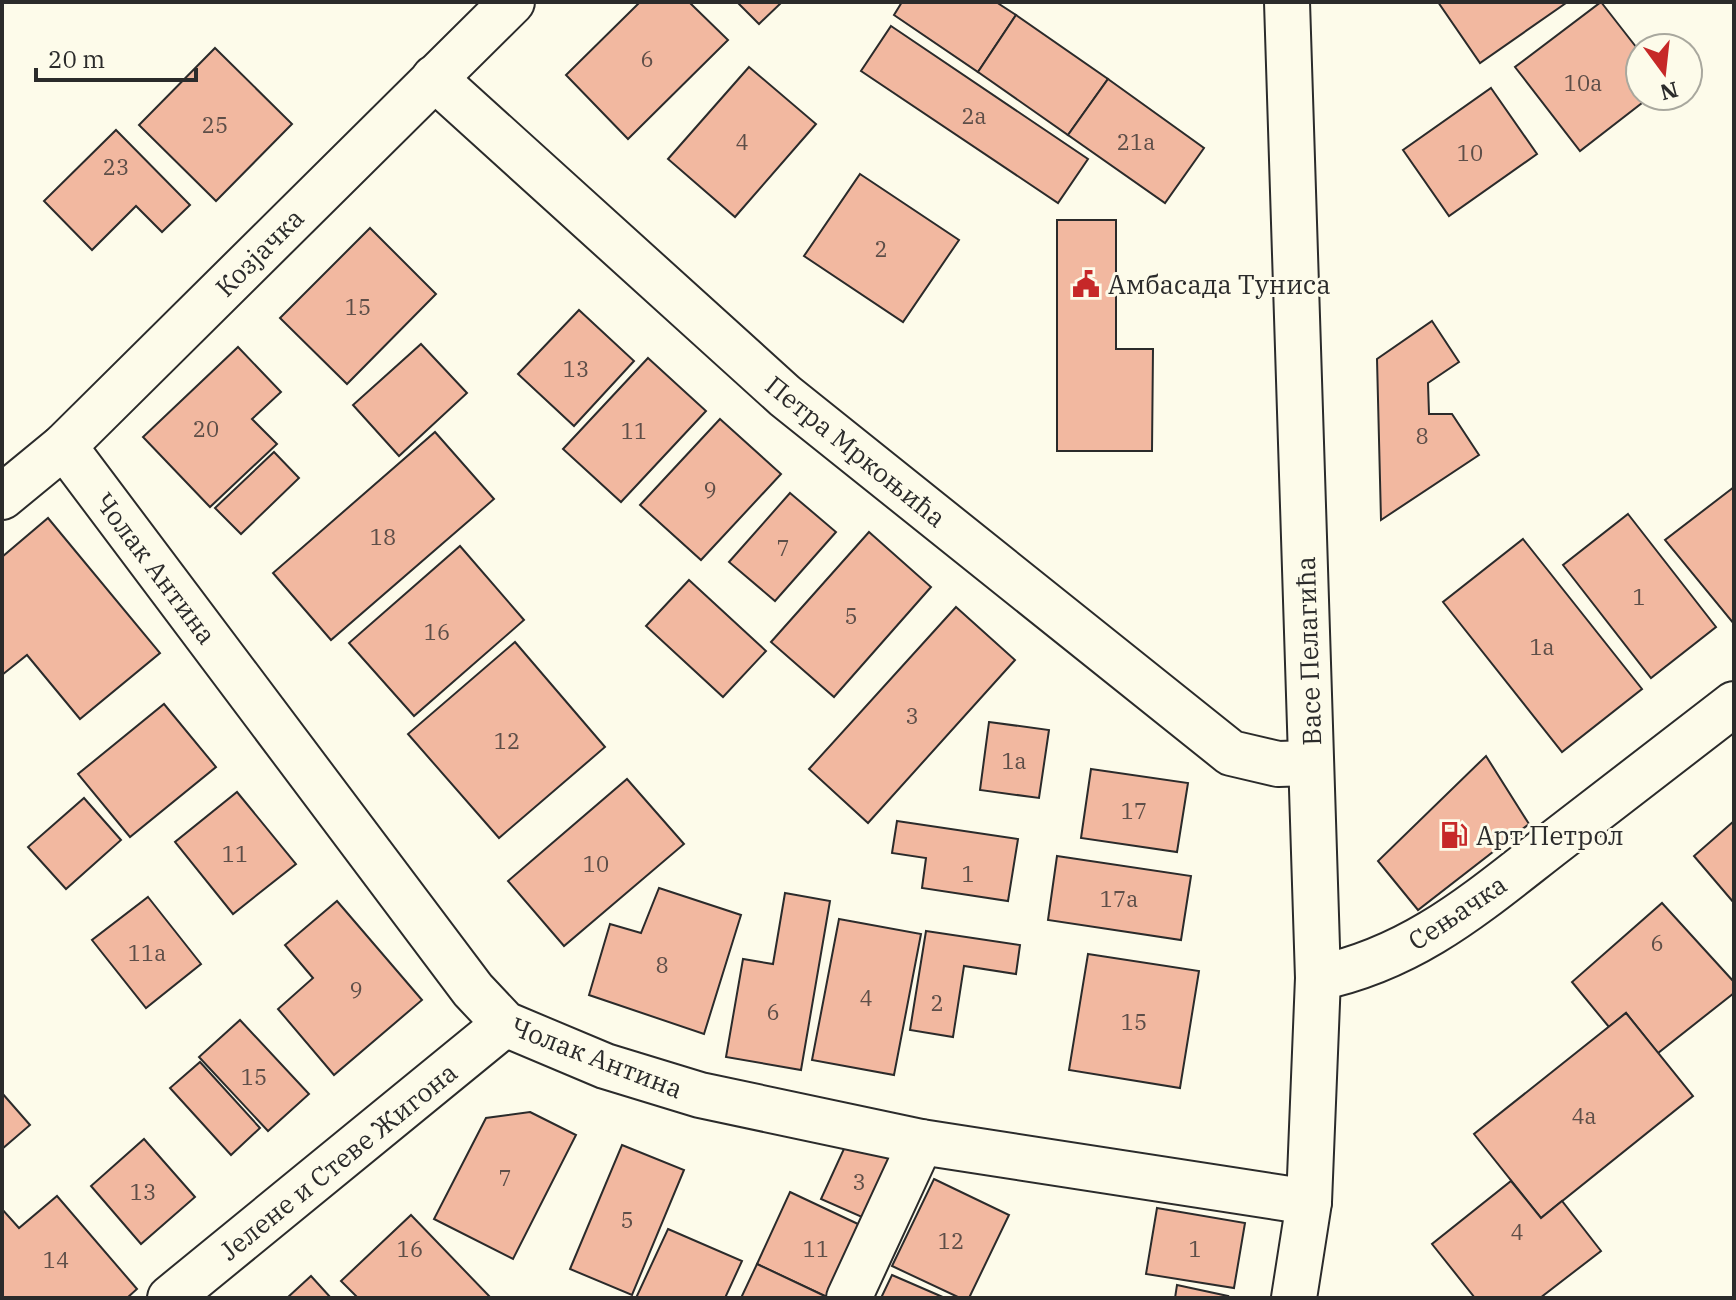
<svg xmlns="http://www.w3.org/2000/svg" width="1736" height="1300" font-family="'IBM Plex Serif',serif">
  <rect width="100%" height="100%" fill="#fdfbea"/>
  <g fill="#f2b8a0" stroke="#2b2b2b" stroke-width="2">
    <path d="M640,2H689L728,40L628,139L566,75Z"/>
    <path d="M737,2H782L759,24Z"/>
    <path d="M902,2H996L1016,15L978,72L894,15Z"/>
    <path d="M1438,2H1566V3L1480,63Z"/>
    <path d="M1601,2L1640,52V96H1651L1580,151L1515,67Z"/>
    <path d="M1016,15L1108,79L1068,135L978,72Z"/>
    <path d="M891,26L1088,159L1058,203L861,71Z"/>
    <path d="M215,48L292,124L216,201L139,125Z"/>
    <path d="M749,67L816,124L735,217L668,159Z"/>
    <path d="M1108,79L1204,148L1165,203L1068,135Z"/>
    <path d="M1491,88L1537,154L1449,216L1403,150Z"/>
    <path d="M116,130L190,205L162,232L136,206L92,250L44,201Z"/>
    <path d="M860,174L959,240L903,322L804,256Z"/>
    <path d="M1057,220H1116V349H1153L1152,451H1057Z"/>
    <path d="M370,228L436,294L347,384L280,318Z"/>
    <path d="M579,310L634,361L574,426L518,374Z"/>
    <path d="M1432,321L1459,362L1428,383L1429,414H1452L1479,455L1381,520L1377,359Z"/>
    <path d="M421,344L467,393L399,456L353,405Z"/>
    <path d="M238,347L281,392L252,419L277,444L210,507L143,437Z"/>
    <path d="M648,358L706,411L621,502L563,449Z"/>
    <path d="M720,419L781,474L701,560L640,505Z"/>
    <path d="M435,432L494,499L331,640L273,573Z"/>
    <path d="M274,452L299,478L241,534L215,508Z"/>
    <path d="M1734,487V624L1665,540Z"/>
    <path d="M790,493L836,532L775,601L729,562Z"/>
    <path d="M1628,514L1716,627L1651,678L1563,565Z"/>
    <path d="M48,518L160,653L80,719L27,655L2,675V557Z"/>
    <path d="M869,532L931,587L834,697L771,642Z"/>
    <path d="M1523,539L1642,689L1562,752L1443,602Z"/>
    <path d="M460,546L524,620L414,716L349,643Z"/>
    <path d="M689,580L766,651L723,697L646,626Z"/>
    <path d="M956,607L1015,660L868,823L809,769Z"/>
    <path d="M515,642L605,747L499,838L408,734Z"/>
    <path d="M164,704L216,767L130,837L78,774Z"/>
    <path d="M989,722L1049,730L1039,798L980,790Z"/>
    <path d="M1486,756L1529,824L1418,910L1378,861Z"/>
    <path d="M1091,769L1188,783L1177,852L1081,838Z"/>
    <path d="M627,779L684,844L564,946L508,881Z"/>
    <path d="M237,792L296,864L233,914L175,842Z"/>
    <path d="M84,798L121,840L66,889L28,847Z"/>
    <path d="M897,821L1018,839L1008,901L922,888L926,858L892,853Z"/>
    <path d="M1734,821V903L1694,856Z"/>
    <path d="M1057,856L1191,876L1181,940L1048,920Z"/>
    <path d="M659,888L741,915L704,1034L589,995L610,924L641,933Z"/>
    <path d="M785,893L830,901L801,1070L726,1057L743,959L773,964Z"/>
    <path d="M148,897L201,964L146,1008L92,940Z"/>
    <path d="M337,901L422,1000L334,1075L278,1009L313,978L285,945Z"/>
    <path d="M1662,903L1734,982V993L1658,1053L1626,1013L1609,1027L1572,982Z"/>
    <path d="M839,919L921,934L894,1075L812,1060Z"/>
    <path d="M926,931L1020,945L1016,974L964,966L953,1037L910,1030Z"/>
    <path d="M1088,954L1199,971L1180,1088L1069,1070Z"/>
    <path d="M1626,1013L1693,1096L1541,1218L1474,1134Z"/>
    <path d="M240,1020L309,1094L268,1131L199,1057Z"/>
    <path d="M200,1062L260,1128L231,1155L170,1088Z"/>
    <path d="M2,1093L30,1125L2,1149Z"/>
    <path d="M530,1112L576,1135L513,1259L434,1219L486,1118Z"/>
    <path d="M144,1139L195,1197L141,1244L91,1186Z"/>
    <path d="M848,1140L898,1163L871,1221L821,1199Z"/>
    <path d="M622,1145L684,1170L632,1295L570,1269Z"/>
    <path d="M934,1179L1009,1215L969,1298H960L892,1266Z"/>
    <path d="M1511,1181L1541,1218L1562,1201L1601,1251L1540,1298H1475L1432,1244Z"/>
    <path d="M790,1192L875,1232L829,1298L757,1264Z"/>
    <path d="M57,1196L137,1289L127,1298H2V1209L19,1228Z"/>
    <path d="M1157,1208L1245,1223L1234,1288L1146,1274Z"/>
    <path d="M411,1215L491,1298H358L341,1281Z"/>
    <path d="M668,1229L742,1261L725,1298H636Z"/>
    <path d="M757,1264L829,1298H741Z"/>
    <path d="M892,1275L945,1298H881Z"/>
    <path d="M311,1276L331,1298H287Z"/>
    <path d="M1177,1285L1228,1296L1227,1298H1175Z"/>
  </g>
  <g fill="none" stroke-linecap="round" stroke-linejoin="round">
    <g stroke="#2b2b2b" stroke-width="48">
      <g id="minor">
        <path d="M434,78L785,396L1231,753L1278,764L1311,763"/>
        <path d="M64,446L473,990L505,1024L605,1066L700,1095L921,1142L1309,1202"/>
        <path d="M2,497L64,446L512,2"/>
        <path d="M1318,978C1418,957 1481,899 1559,839C1618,794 1676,749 1734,704"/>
        <path d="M170,1298L505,1024"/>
        <path d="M849,1298L921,1142"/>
      </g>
    </g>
    <g stroke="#2b2b2b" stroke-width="48">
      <path id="tertiary" d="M1287,2L1318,978L1309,1202L1294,1298"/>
    </g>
    <use href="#minor" stroke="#fdfbea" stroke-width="44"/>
    <use href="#tertiary" stroke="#fdfbea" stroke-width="44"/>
  </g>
  <defs>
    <g id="civic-bare" transform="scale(2.16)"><path d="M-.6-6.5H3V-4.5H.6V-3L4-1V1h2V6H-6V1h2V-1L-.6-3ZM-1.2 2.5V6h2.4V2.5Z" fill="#c62828" stroke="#fdfbea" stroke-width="2.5" paint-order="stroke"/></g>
    <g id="fuel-bare" transform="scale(2.16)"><path d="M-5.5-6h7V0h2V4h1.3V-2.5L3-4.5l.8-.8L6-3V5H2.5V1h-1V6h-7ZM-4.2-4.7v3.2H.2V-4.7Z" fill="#c62828" stroke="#fdfbea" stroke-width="2.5" paint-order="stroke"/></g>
  </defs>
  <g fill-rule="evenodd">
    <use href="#civic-bare" x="1086" y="284"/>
    <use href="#fuel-bare" x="1454" y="835"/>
  </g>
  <g text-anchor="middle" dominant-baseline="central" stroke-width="6" stroke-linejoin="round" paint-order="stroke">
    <g font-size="22" fill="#5d4e48">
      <text x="647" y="58">6</text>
      <text x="1583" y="82">10a</text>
      <text x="974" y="115">2a</text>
      <text x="215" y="124">25</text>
      <text x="742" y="141">4</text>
      <text x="1136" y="141">21a</text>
      <text x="1470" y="152">10</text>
      <text x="116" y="166">23</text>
      <text x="881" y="248">2</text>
      <text x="358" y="306">15</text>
      <text x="576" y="368">13</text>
      <text x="206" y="428">20</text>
      <text x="634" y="430">11</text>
      <text x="1422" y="435">8</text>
      <text x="710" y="489">9</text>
      <text x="383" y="536">18</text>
      <text x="783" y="547">7</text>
      <text x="1639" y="596">1</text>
      <text x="851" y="615">5</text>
      <text x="437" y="631">16</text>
      <text x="1542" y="646">1a</text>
      <text x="912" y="715">3</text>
      <text x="507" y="740">12</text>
      <text x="1014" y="760">1a</text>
      <text x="1134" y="810">17</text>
      <text x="235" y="853">11</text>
      <text x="596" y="863">10</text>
      <text x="968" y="873">1</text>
      <text x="1119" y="898">17a</text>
      <text x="1657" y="942">6</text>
      <text x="147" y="952">11a</text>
      <text x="662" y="964">8</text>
      <text x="356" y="989">9</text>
      <text x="866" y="997">4</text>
      <text x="937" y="1002">2</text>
      <text x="773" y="1011">6</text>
      <text x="1134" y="1021">15</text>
      <text x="254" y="1076">15</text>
      <text x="1584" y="1115">4a</text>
      <text x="505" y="1177">7</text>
      <text x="859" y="1181">3</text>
      <text x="143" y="1191">13</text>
      <text x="627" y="1219">5</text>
      <text x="1517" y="1231">4</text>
      <text x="951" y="1240">12</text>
      <text x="410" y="1248">16</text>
      <text x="816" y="1248">11</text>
      <text x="1195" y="1248">1</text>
      <text x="56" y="1259">14</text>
    </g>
    <g font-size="26" fill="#2b2b2b" stroke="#fdfbea">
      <text transform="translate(259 252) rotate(-45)">Козјачка</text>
      <text transform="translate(856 451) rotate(39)">Петра Мркоњића</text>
      <text transform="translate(156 568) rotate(53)">Чолак Антина</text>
      <text transform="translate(1308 651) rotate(-92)">Васе Пелагића</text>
      <text transform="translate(1457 912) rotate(-34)">Сењачка</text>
      <text transform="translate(597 1057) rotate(21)">Чолак Антина</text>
      <text transform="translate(338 1161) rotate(-39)">Јелене и Стеве Жигона</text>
    </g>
    <g font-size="26" fill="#2b2b2b" stroke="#fdfbea" text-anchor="start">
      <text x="1108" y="284">Амбасада Туниса</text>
      <text x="1476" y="835">Арт Петрол</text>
    </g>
  </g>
  <rect width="1736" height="1300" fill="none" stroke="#2b2b2b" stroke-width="8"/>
  <g transform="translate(1664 72) rotate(165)"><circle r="38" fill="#fdfbea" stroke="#a9a89e" stroke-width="2"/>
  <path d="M0-6L14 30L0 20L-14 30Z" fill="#c62828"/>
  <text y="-12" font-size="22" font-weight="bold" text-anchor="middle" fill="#2b2b2b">N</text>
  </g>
  <path d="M36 68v12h160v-12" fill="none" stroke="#2b2b2b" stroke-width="4"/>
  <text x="48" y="68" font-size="24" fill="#2b2b2b" stroke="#fdfbea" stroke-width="6" paint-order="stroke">20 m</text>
</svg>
